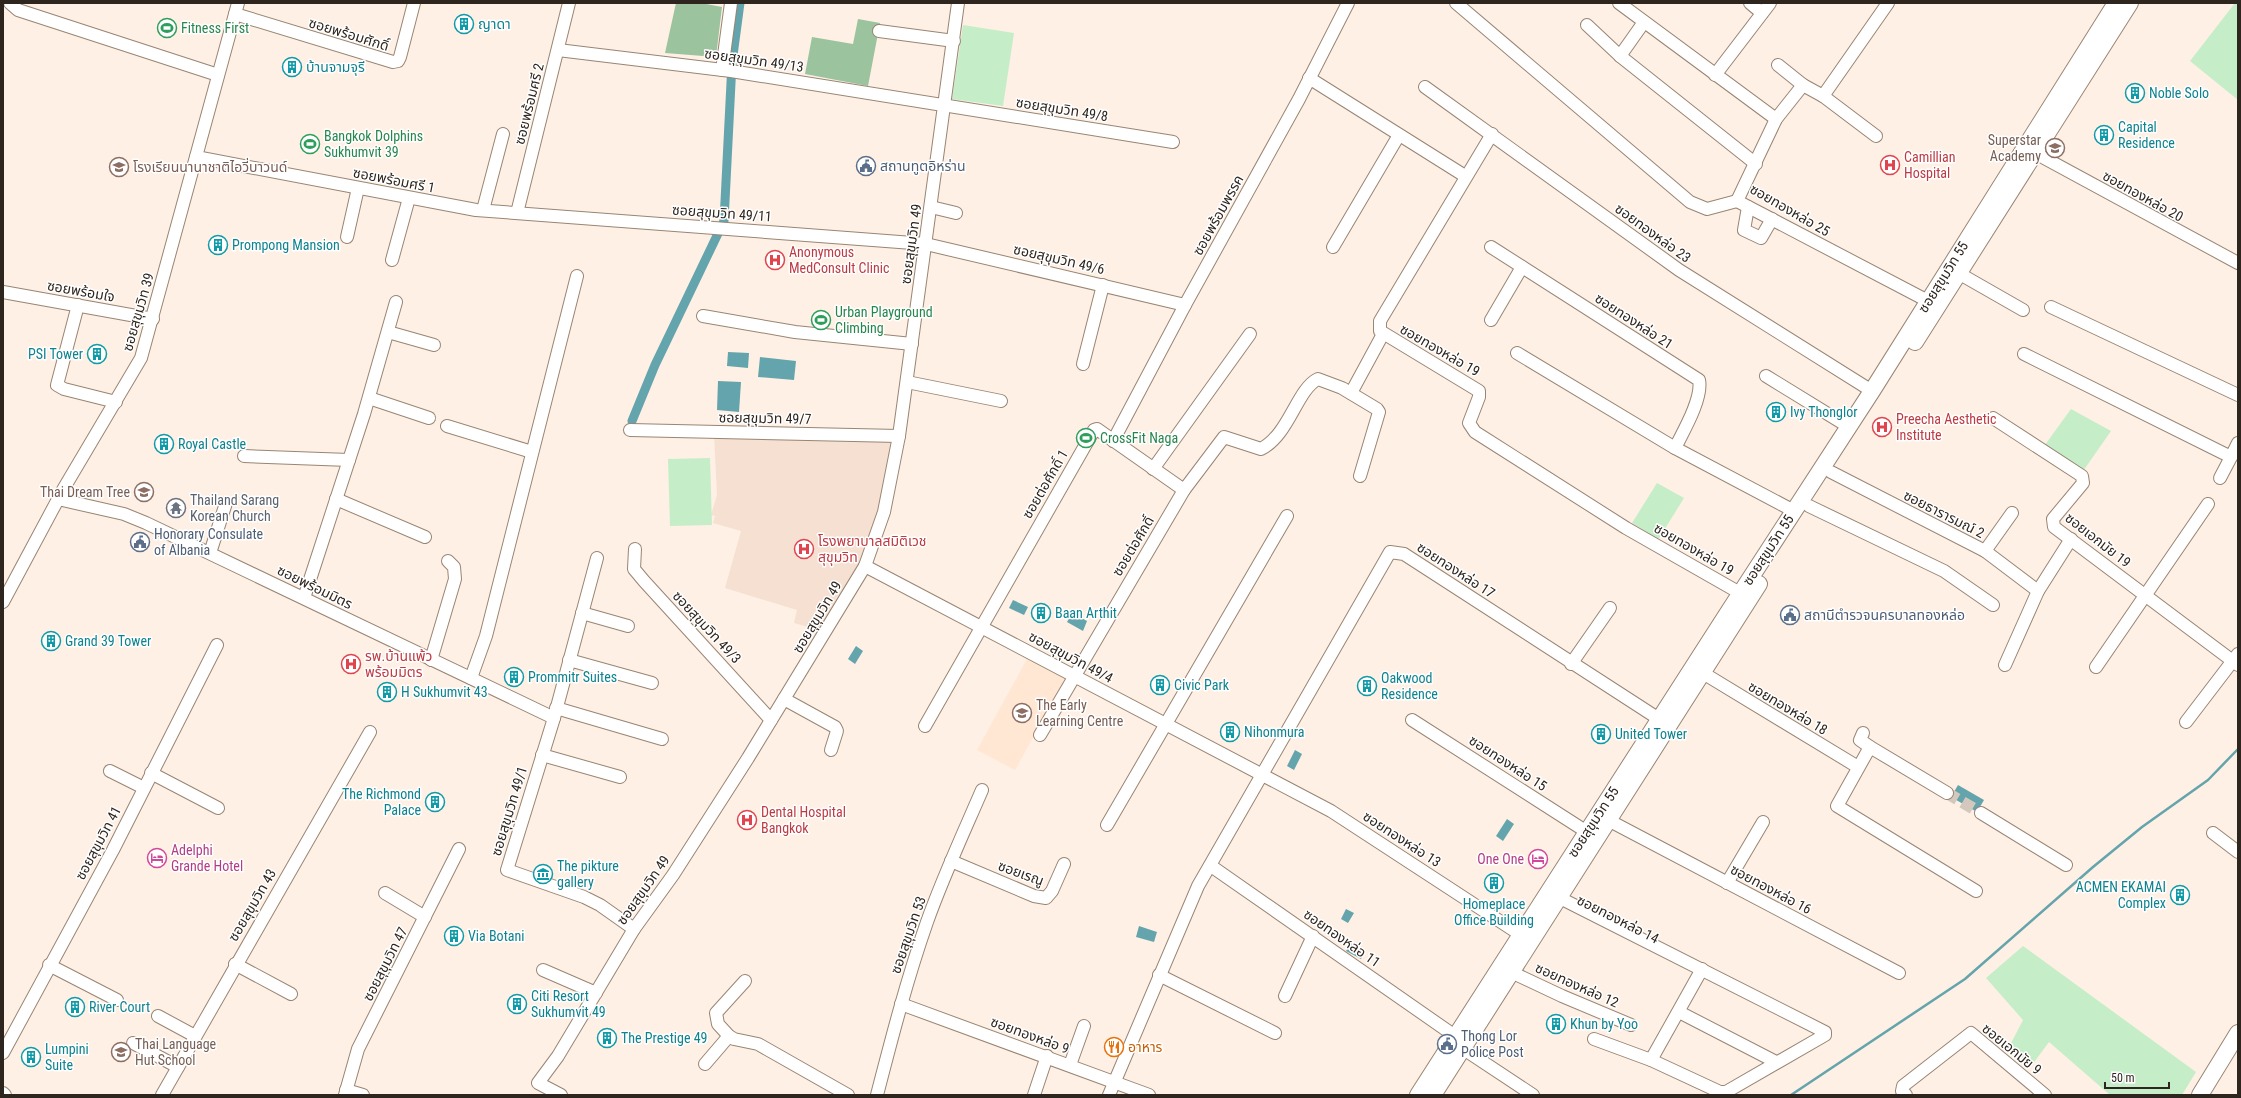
<svg xmlns="http://www.w3.org/2000/svg" width="2241" height="1098" font-family="'Roboto Condensed','Noto Sans Thai',sans-serif">
  <rect width="100%" height="100%" fill="#fef0e4"/>
  <path fill="#ffe7d3" d="M1028,657L1067,677L1015,770L977,750Z"/>
  <path fill="#f5e0d2" d="M714,434L898,440L880,525L826,632L794,623L797,610L725,588L741,531L713,523L715,516L711,515L717,495Z"/>
  <g fill="#c5eec8">
    <path d="M2235,3H2238V100L2190,61Z"/>
    <path d="M963,25L1014,33L1003,106L952,99Z"/>
    <path d="M2071,409L2111,431L2081,474L2042,449Z"/>
    <path d="M710,458L712,525L670,526L668,459Z"/>
    <path d="M1657,483L1684,498L1658,540L1632,523Z"/>
    <path d="M2023,946L2196,1072L2182,1095H2110L2049,1042L2032,1065L2008,1049L2023,1020L1986,978Z"/>
  </g>
  <g fill="#9bc39e">
    <path d="M676,3H701L722,7L716,57L665,53Z"/>
    <path d="M858,19L880,23L868,86L805,74L812,37L853,44Z"/>
  </g>
  <g fill="#64a4ad">
    <path d="M728,352L749,353L748,368L727,366Z"/>
    <path d="M760,357L796,361L794,380L758,377Z"/>
    <path d="M718,381L741,382L739,412L717,410Z"/>
    <path d="M1013,600L1028,607L1024,615L1009,608Z"/>
    <path d="M1072,613L1087,621L1083,631L1067,622Z"/>
    <path d="M856,646L863,651L855,664L848,659Z"/>
    <path d="M1295,750L1302,754L1294,770L1287,766Z"/>
    <path d="M1958,785L1984,800L1977,812L1951,797Z"/>
    <path d="M1507,819L1514,824L1503,841L1496,836Z"/>
    <path d="M1346,909L1354,913L1348,923L1341,919Z"/>
    <path d="M1139,926L1157,932L1154,942L1136,937Z"/>
    <path d="M1351,943L1365,951L1361,959L1346,951Z"/>
  </g>
  <g fill="none" stroke-linecap="round" stroke-linejoin="round">
    <path stroke="#64a4ad" stroke-width="2.5" d="M1791,1095L1965,979L2093,867L2142,827L2208,780L2238,749"/>
    <path stroke="#64a4ad" stroke-width="9" d="M632,421L655,365L724,221L732,63L740,3"/>
    <path stroke="#d4c7bc" stroke-width="12" stroke-dasharray="12 6" stroke-linecap="butt" d="M1947,793L1981,813"/>
    <g stroke="#998573" stroke-width="14">
      <g id="minor">
        <path d="M10,3L18,10L218,75"/>
        <path d="M1456,3L1690,202L1707,209L1737,201"/>
        <path d="M1619,3L1776,119"/>
        <path d="M1750,3L1762,13"/>
        <path d="M235,14L393,62L398,61L400,57L414,3"/>
        <path d="M1587,25L1620,56L1756,164"/>
        <path d="M879,31L954,41"/>
        <path d="M558,50L731,71L1173,142"/>
        <path d="M1620,56L1644,22"/>
        <path d="M1778,65L1803,85"/>
        <path d="M722,70L731,3"/>
        <path d="M1715,75L1770,3"/>
        <path d="M1309,78L1465,176"/>
        <path d="M1425,87L1679,270L1872,391"/>
        <path d="M1823,96L1876,136"/>
        <path d="M1492,134L1380,321V331L1479,391V397L1469,423L1475,432L1626,528L1740,593"/>
        <path d="M2035,153L2238,263"/>
        <path d="M196,157L476,210L926,244L1185,305"/>
        <path d="M1737,201L1776,119L1803,85L1823,96L1888,3"/>
        <path d="M1737,201L1928,301"/>
        <path d="M931,207L956,213"/>
        <path d="M1748,207L1744,230L1761,238L1772,219"/>
        <path d="M483,210L503,134"/>
        <path d="M517,213L569,3"/>
        <path d="M347,237L358,188"/>
        <path d="M1333,247L1399,135"/>
        <path d="M1491,247L1699,380C1703,398 1683,432 1675,448"/>
        <path d="M392,260L409,198"/>
        <path d="M1960,274L2023,310"/>
        <path d="M3,292L153,319"/>
        <path d="M78,305L57,385L64,389L116,402"/>
        <path d="M2051,307L2238,395"/>
        <path d="M703,316L795,332L912,344"/>
        <path d="M1491,320L1522,267"/>
        <path d="M388,332L434,345"/>
        <path d="M1517,353L1675,448L1794,511"/>
        <path d="M2024,354L2231,457L2238,443"/>
        <path d="M1083,364L1103,285"/>
        <path d="M1766,376L1849,427"/>
        <path d="M907,382L1001,401"/>
        <path d="M1351,393L1383,334"/>
        <path d="M369,398L429,418"/>
        <path d="M1993,418L2082,476L2083,483L2053,519L2054,527L2238,665"/>
        <path d="M447,426L532,452"/>
        <path d="M630,430L899,436"/>
        <path d="M1113,441L1185,305L1299,99L1348,3"/>
        <path d="M244,456L349,460"/>
        <path d="M1153,469L1250,334"/>
        <path d="M1831,472L1985,551L2038,591"/>
        <path d="M2220,478L2231,457"/>
        <path d="M58,499L124,514L146,523L554,718"/>
        <path d="M336,499L425,537"/>
        <path d="M1809,506L1944,571L1993,605"/>
        <path d="M635,549L634,569L644,581L771,720"/>
        <path d="M1985,551L2012,513"/>
        <path d="M210,553L226,503"/>
        <path d="M597,558L554,718L507,870L584,897L600,905L634,929"/>
        <path d="M865,566L1331,811L1521,935"/>
        <path d="M304,598L364,414L396,302"/>
        <path d="M3,602L64,488L141,358L238,3"/>
        <path d="M582,613L628,626"/>
        <path d="M431,660L455,579L454,567L448,561"/>
        <path d="M569,660L652,683"/>
        <path d="M1571,664L1610,608"/>
        <path d="M2005,665L2038,591L2071,539"/>
        <path d="M2096,667L2208,504"/>
        <path d="M1703,673L1858,767"/>
        <path d="M471,678L486,636L577,276"/>
        <path d="M784,699L835,727L837,731L831,750"/>
        <path d="M556,708L662,739"/>
        <path d="M1412,720L1587,832"/>
        <path d="M2186,722L2238,654"/>
        <path d="M925,726L1094,430L1097,429L1184,490"/>
        <path d="M1863,733L1860,740L1870,747"/>
        <path d="M1040,735L1184,490L1224,437L1261,449C1289,435 1297,389 1318,379L1342,388L1377,409L1379,412L1360,476"/>
        <path d="M542,755L620,777"/>
        <path d="M110,771L144,788"/>
        <path d="M151,773L218,808"/>
        <path d="M1947,793L1870,747L1837,806L1976,891"/>
        <path d="M1981,813L2066,865"/>
        <path d="M1608,820L1899,973"/>
        <path d="M1107,825L1287,516"/>
        <path d="M2213,833L2238,852"/>
        <path d="M951,861L1034,896L1046,898L1052,891L1064,864"/>
        <path d="M1211,866L1455,1036"/>
        <path d="M1727,883L1763,822"/>
        <path d="M385,893L425,917"/>
        <path d="M1558,897L1825,1032V1035L1726,1092H1720L1651,1060L1594,1039"/>
        <path d="M235,964L291,994"/>
        <path d="M49,965L117,1000"/>
        <path d="M543,970L596,993"/>
        <path d="M1511,972L1562,996L1631,1025"/>
        <path d="M1159,975L1275,1033"/>
        <path d="M745,981L716,1013L718,1024L729,1036L734,1039L758,1044L848,1095"/>
        <path d="M1285,996L1313,936"/>
        <path d="M901,1004L1149,1095"/>
        <path d="M1679,1012L1776,1062"/>
        <path d="M158,1016L195,1036"/>
        <path d="M133,1043L178,1067"/>
        <path d="M1462,1048L1533,1095"/>
        <path d="M3,1053L113,850L217,645"/>
        <path d="M1651,1060L1702,969"/>
        <path d="M705,1064L729,1036"/>
        <path d="M1070,1065L1084,1026"/>
        <path d="M346,1090L363,1095"/>
        <path d="M3,1093L5,1095"/>
        <path d="M162,1095L370,732"/>
        <path d="M345,1095L358,1049L459,849"/>
        <path d="M561,1095L538,1083L558,1056L634,929L673,875L748,758L865,566L884,512L899,436L958,3"/>
        <path d="M877,1095C892,1037 907,979 927,922C943,877 963,834 982,790"/>
        <path d="M1034,1095L1047,1056"/>
        <path d="M1109,1095L1198,886L1390,552L1404,554L1659,719"/>
        <path d="M1906,1095L1902,1091L1903,1086L1971,1033L2045,1095"/>
      </g>
    </g>
    <g stroke="#998573" stroke-width="18">
      <g id="major">
        <path d="M1915,342L2130,3"/>
        <path d="M1418,1095L1729,611L1872,391L2116,3"/>
        <path d="M1433,1095L1759,584"/>
        <path d="M2200,1095L2238,1033"/>
      </g>
    </g>
    <use href="#minor" stroke="#fff" stroke-width="12"/>
    <use href="#major" stroke="#fff" stroke-width="16"/>
  </g>
  <defs>
    <g id="building-ring" transform="scale(1)"><circle r="9.5" fill="#fff" stroke="#0f9aa8" stroke-width="1.5"/><path d="M-4-6H4V6H1V3H-1V6H-4ZM-2.5-4.3h1.7v1.8h-1.7ZM.8-4.3h1.7v1.8H.8ZM-2.5-1h1.7V.8h-1.7ZM.8-1h1.7V.8H.8Z" fill="#0f9aa8"/></g>
    <g id="stadium-ring" transform="scale(1)"><circle r="9.5" fill="#fff" stroke="#2e9e5b" stroke-width="1.5"/><path d="M0-5a6.5 5 0 1 0 0 10a6.5 5 0 1 0 0-10ZM-3.5-1.8h7v3.6h-7Z" fill="#2e9e5b"/></g>
    <g id="school-ring" transform="scale(1)"><circle r="9.5" fill="#fff" stroke="#8d6e63" stroke-width="1.5"/><path d="M0-5L7-2L0 1L-7-2ZM-4 1L0 2.5L4 1V4Q0 6-4 4Z" fill="#8d6e63"/></g>
    <g id="hospital-ring" transform="scale(1)"><circle r="9.5" fill="#fff" stroke="#e0444e" stroke-width="1.5"/><path d="M-5-5h3v3.5h4V-5h3V5h-3V1.5h-4V5h-3Z" fill="#e0444e"/></g>
    <g id="civic-ring" transform="scale(1)"><circle r="9.5" fill="#fff" stroke="#5c6f8a" stroke-width="1.5"/><path d="M-.6-6.5H3V-4.5H.6V-3L4-1V1h2V6H-6V1h2V-1L-.6-3ZM-1.2 2.5V6h2.4V2.5Z" fill="#5c6f8a"/></g>
    <g id="temple-ring" transform="scale(1)"><circle r="9.5" fill="#fff" stroke="#6b7280" stroke-width="1.5"/><path d="M0-6L5-2H3V0L6.5 2.5H4V6H1.5V3h-3V6H-4V2.5H-6.5L-3 0V-2H-5Z" fill="#6b7280"/></g>
    <g id="hotel-ring" transform="scale(1)"><circle r="9.5" fill="#fff" stroke="#d1479c" stroke-width="1.5"/><path d="M-6-4.5h1.5V1H6V5H4.5V3h-9V5H-6ZM-4 0a1.8 1.8 0 1 1 3.6 0ZM.5 0V-2.5h3Q6-2.5 6 0Z" fill="#d1479c"/></g>
    <g id="museum-ring" transform="scale(1)"><circle r="9.5" fill="#fff" stroke="#0f9aa8" stroke-width="1.5"/><path d="M0-6L6-3V-2H-6V-3ZM-5-1h2V3h-2ZM-1-1h2V3h-2ZM3-1h2V3H3ZM-6 4H6V6H-6Z" fill="#0f9aa8"/></g>
    <g id="restaurant-ring" transform="scale(1)"><circle r="9.5" fill="#fff" stroke="#e8710a" stroke-width="1.5"/><path d="M-5-6h1v4h1v-4h1v4h1v-4h1v5L-1.5 .5V6h-2V.5L-5-1ZM5-6V6H3V1.5H1.5Q1.5-4 5-6Z" fill="#e8710a"/></g>
  </defs>
  <g fill-rule="evenodd">
    <use href="#building-ring" x="464" y="24"/>
    <use href="#stadium-ring" x="167" y="28"/>
    <use href="#building-ring" x="292" y="67"/>
    <use href="#building-ring" x="2135" y="93"/>
    <use href="#building-ring" x="2104" y="135"/>
    <use href="#stadium-ring" x="310" y="144"/>
    <use href="#school-ring" x="2055" y="148"/>
    <use href="#hospital-ring" x="1890" y="165"/>
    <use href="#civic-ring" x="866" y="166"/>
    <use href="#school-ring" x="119" y="167"/>
    <use href="#building-ring" x="218" y="245"/>
    <use href="#hospital-ring" x="775" y="260"/>
    <use href="#stadium-ring" x="821" y="320"/>
    <use href="#building-ring" x="97" y="354"/>
    <use href="#building-ring" x="1776" y="412"/>
    <use href="#hospital-ring" x="1882" y="427"/>
    <use href="#stadium-ring" x="1086" y="438"/>
    <use href="#building-ring" x="164" y="444"/>
    <use href="#school-ring" x="144" y="492"/>
    <use href="#temple-ring" x="176" y="508"/>
    <use href="#civic-ring" x="140" y="542"/>
    <use href="#hospital-ring" x="804" y="549"/>
    <use href="#building-ring" x="1041" y="613"/>
    <use href="#civic-ring" x="1790" y="615"/>
    <use href="#building-ring" x="51" y="641"/>
    <use href="#hospital-ring" x="351" y="664"/>
    <use href="#building-ring" x="514" y="677"/>
    <use href="#building-ring" x="1160" y="685"/>
    <use href="#building-ring" x="1367" y="686"/>
    <use href="#building-ring" x="387" y="692"/>
    <use href="#school-ring" x="1022" y="713"/>
    <use href="#building-ring" x="1230" y="732"/>
    <use href="#building-ring" x="1601" y="734"/>
    <use href="#building-ring" x="435" y="802"/>
    <use href="#hospital-ring" x="747" y="820"/>
    <use href="#hotel-ring" x="157" y="858"/>
    <use href="#hotel-ring" x="1538" y="859"/>
    <use href="#museum-ring" x="543" y="874"/>
    <use href="#building-ring" x="1494" y="883"/>
    <use href="#building-ring" x="2180" y="895"/>
    <use href="#building-ring" x="454" y="936"/>
    <use href="#building-ring" x="517" y="1004"/>
    <use href="#building-ring" x="75" y="1007"/>
    <use href="#building-ring" x="1556" y="1024"/>
    <use href="#building-ring" x="607" y="1038"/>
    <use href="#civic-ring" x="1447" y="1044"/>
    <use href="#restaurant-ring" x="1114" y="1047"/>
    <use href="#school-ring" x="121" y="1052"/>
    <use href="#building-ring" x="31" y="1057"/>
  </g>
  <g text-anchor="middle" dominant-baseline="central" stroke-width="3" stroke-linejoin="round" paint-order="stroke">
    <g font-size="14" fill="#0d838f" stroke="#fff" text-anchor="start">
      <text x="478" y="24">ญาดา</text>
      <text x="306" y="67">บ้านจามจุรี</text>
      <text x="2149" y="93">Noble Solo</text>
      <text x="2118" y="127">Capital<tspan x="2118" dy="16">Residence</tspan></text>
      <text x="232" y="245">Prompong Mansion</text>
      <text x="83" y="354" text-anchor="end">PSI Tower</text>
      <text x="1790" y="412">Ivy Thonglor</text>
      <text x="178" y="444">Royal Castle</text>
      <text x="1055" y="613">Baan Arthit</text>
      <text x="65" y="641">Grand 39 Tower</text>
      <text x="528" y="677">Prommitr Suites</text>
      <text x="1381" y="678">Oakwood<tspan x="1381" dy="16">Residence</tspan></text>
      <text x="1174" y="685">Civic Park</text>
      <text x="401" y="692">H Sukhumvit 43</text>
      <text x="1244" y="732">Nihonmura</text>
      <text x="1615" y="734">United Tower</text>
      <text x="421" y="794" text-anchor="end">The Richmond<tspan x="421" dy="16">Palace</tspan></text>
      <text x="557" y="866">The pikture<tspan x="557" dy="16">gallery</tspan></text>
      <text x="2166" y="887" text-anchor="end">ACMEN EKAMAI<tspan x="2166" dy="16">Complex</tspan></text>
      <text x="1494" y="904" text-anchor="middle">Homeplace<tspan x="1494" dy="16">Office Building</tspan></text>
      <text x="468" y="936">Via Botani</text>
      <text x="531" y="996">Citi Resort<tspan x="531" dy="16">Sukhumvit 49</tspan></text>
      <text x="89" y="1007">River Court</text>
      <text x="1570" y="1024">Khun by Yoo</text>
      <text x="621" y="1038">The Prestige 49</text>
      <text x="45" y="1049">Lumpini<tspan x="45" dy="16">Suite</tspan></text>
    </g>
    <g font-size="14" fill="#27864d" stroke="#fff" text-anchor="start">
      <text x="181" y="28">Fitness First</text>
      <text x="324" y="136">Bangkok Dolphins<tspan x="324" dy="16">Sukhumvit 39</tspan></text>
      <text x="835" y="312">Urban Playground<tspan x="835" dy="16">Climbing</tspan></text>
      <text x="1100" y="438">CrossFit Naga</text>
    </g>
    <g font-size="14" fill="#2e251e" stroke="#fff">
      <text transform="translate(349 34) rotate(17)">ซอยพร้อมศักดิ์</text>
      <text transform="translate(754 60) rotate(8)">ซอยสุขุมวิท 49/13</text>
      <text transform="translate(529 104) rotate(-76)">ซอยพร้อมศรี 2</text>
      <text transform="translate(1062 109) rotate(9)">ซอยสุขุมวิท 49/8</text>
      <text transform="translate(394 180) rotate(11)">ซอยพร้อมศรี 1</text>
      <text transform="translate(2143 196) rotate(29)">ซอยทองหล่อ 20</text>
      <text transform="translate(1790 210) rotate(30)">ซอยทองหล่อ 25</text>
      <text transform="translate(722 213) rotate(4)">ซอยสุขุมวิท 49/11</text>
      <text transform="translate(1218 215) rotate(-61)">ซอยพร้อมพรรค</text>
      <text transform="translate(1653 233) rotate(36)">ซอยทองหล่อ 23</text>
      <text transform="translate(911 244) rotate(-82)">ซอยสุขุมวิท 49</text>
      <text transform="translate(1059 259) rotate(13)">ซอยสุขุมวิท 49/6</text>
      <text transform="translate(1943 277) rotate(-58)">ซอยสุขุมวิท 55</text>
      <text transform="translate(81 291) rotate(10)">ซอยพร้อมใจ</text>
      <text transform="translate(138 312) rotate(-74)">ซอยสุขุมวิท 39</text>
      <text transform="translate(1634 321) rotate(33)">ซอยทองหล่อ 21</text>
      <text transform="translate(1440 350) rotate(30)">ซอยทองหล่อ 19</text>
      <text transform="translate(765 418) rotate(1)">ซอยสุขุมวิท 49/7</text>
      <text transform="translate(1045 484) rotate(-60)">ซอยต่อศักดิ์ 1</text>
      <text transform="translate(1944 514) rotate(27)">ซอยธารารมณ์ 2</text>
      <text transform="translate(2098 540) rotate(38)">ซอยเอกมัย 19</text>
      <text transform="translate(1133 546) rotate(-59)">ซอยต่อศักดิ์</text>
      <text transform="translate(1694 549) rotate(30)">ซอยทองหล่อ 19</text>
      <text transform="translate(1768 550) rotate(-57)">ซอยสุขุมวิท 55</text>
      <text transform="translate(1456 570) rotate(33)">ซอยทองหล่อ 17</text>
      <text transform="translate(315 587) rotate(26)">ซอยพร้อมมิตร</text>
      <text transform="translate(817 617) rotate(-59)">ซอยสุขุมวิท 49</text>
      <text transform="translate(707 627) rotate(47)">ซอยสุขุมวิท 49/3</text>
      <text transform="translate(1071 657) rotate(28)">ซอยสุขุมวิท 49/4</text>
      <text transform="translate(1788 708) rotate(31)">ซอยทองหล่อ 18</text>
      <text transform="translate(1508 763) rotate(33)">ซอยทองหล่อ 15</text>
      <text transform="translate(509 811) rotate(-73)">ซอยสุขุมวิท 49/1</text>
      <text transform="translate(1593 822) rotate(-57)">ซอยสุขุมวิท 55</text>
      <text transform="translate(1402 839) rotate(33)">ซอยทองหล่อ 13</text>
      <text transform="translate(98 843) rotate(-62)">ซอยสุขุมวิท 41</text>
      <text transform="translate(1021 873) rotate(20)">ซอยเรณู</text>
      <text transform="translate(1771 889) rotate(28)">ซอยทองหล่อ 16</text>
      <text transform="translate(643 890) rotate(-55)">ซอยสุขุมวิท 49</text>
      <text transform="translate(252 905) rotate(-60)">ซอยสุขุมวิท 43</text>
      <text transform="translate(1618 919) rotate(27)">ซอยทองหล่อ 14</text>
      <text transform="translate(908 935) rotate(-71)">ซอยสุขุมวิท 53</text>
      <text transform="translate(1342 938) rotate(35)">ซอยทองหล่อ 11</text>
      <text transform="translate(385 964) rotate(-63)">ซอยสุขุมวิท 47</text>
      <text transform="translate(1577 985) rotate(24)">ซอยทองหล่อ 12</text>
      <text transform="translate(1030 1035) rotate(20)">ซอยทองหล่อ 9</text>
      <text transform="translate(2012 1049) rotate(39)">ซอยเอกมัย 9</text>
    </g>
    <g font-size="14" fill="#785e54" stroke="#fff" text-anchor="start">
      <text x="2041" y="140" text-anchor="end">Superstar<tspan x="2041" dy="16">Academy</tspan></text>
      <text x="133" y="167">โรงเรียนนานาชาติไอวี่บาวนด์</text>
      <text x="130" y="492" text-anchor="end">Thai Dream Tree</text>
      <text x="1036" y="705">The Early<tspan x="1036" dy="16">Learning Centre</tspan></text>
      <text x="135" y="1044">Thai Language<tspan x="135" dy="16">Hut School</tspan></text>
    </g>
    <g font-size="14" fill="#be3a42" stroke="#fff" text-anchor="start">
      <text x="1904" y="157">Camillian<tspan x="1904" dy="16">Hospital</tspan></text>
      <text x="789" y="252">Anonymous<tspan x="789" dy="16">MedConsult Clinic</tspan></text>
      <text x="1896" y="419">Preecha Aesthetic<tspan x="1896" dy="16">Institute</tspan></text>
      <text x="818" y="541">โรงพยาบาลสมิติเวช<tspan x="818" dy="16">สุขุมวิท</tspan></text>
      <text x="365" y="656">รพ.บ้านแพ้ว<tspan x="365" dy="16">พร้อมมิตร</tspan></text>
      <text x="761" y="812">Dental Hospital<tspan x="761" dy="16">Bangkok</tspan></text>
    </g>
    <g font-size="14" fill="#4e5e75" stroke="#fff" text-anchor="start">
      <text x="880" y="166">สถานทูตอิหร่าน</text>
      <text x="154" y="534">Honorary Consulate<tspan x="154" dy="16">of Albania</tspan></text>
      <text x="1804" y="615">สถานีตำรวจนครบาลทองหล่อ</text>
      <text x="1461" y="1036">Thong Lor<tspan x="1461" dy="16">Police Post</tspan></text>
    </g>
    <g font-size="14" fill="#5b616d" stroke="#fff" text-anchor="start">
      <text x="190" y="500">Thailand Sarang<tspan x="190" dy="16">Korean Church</tspan></text>
    </g>
    <g font-size="14" fill="#b23c85" stroke="#fff" text-anchor="start">
      <text x="171" y="850">Adelphi<tspan x="171" dy="16">Grande Hotel</tspan></text>
      <text x="1524" y="859" text-anchor="end">One One</text>
    </g>
    <g font-size="14" fill="#c56008" stroke="#fff" text-anchor="start">
      <text x="1128" y="1047">อาหาร</text>
    </g>
  </g>
  <rect width="2241" height="1098" fill="none" stroke="#2e251e" stroke-width="8"/>
  <path d="M2105 1082v6h64v-6" fill="none" stroke="#2e251e" stroke-width="2"/>
  <text x="2111" y="1082" font-size="12" fill="#2e251e" stroke="#ffffff" stroke-width="3" paint-order="stroke">50 m</text>
</svg>
